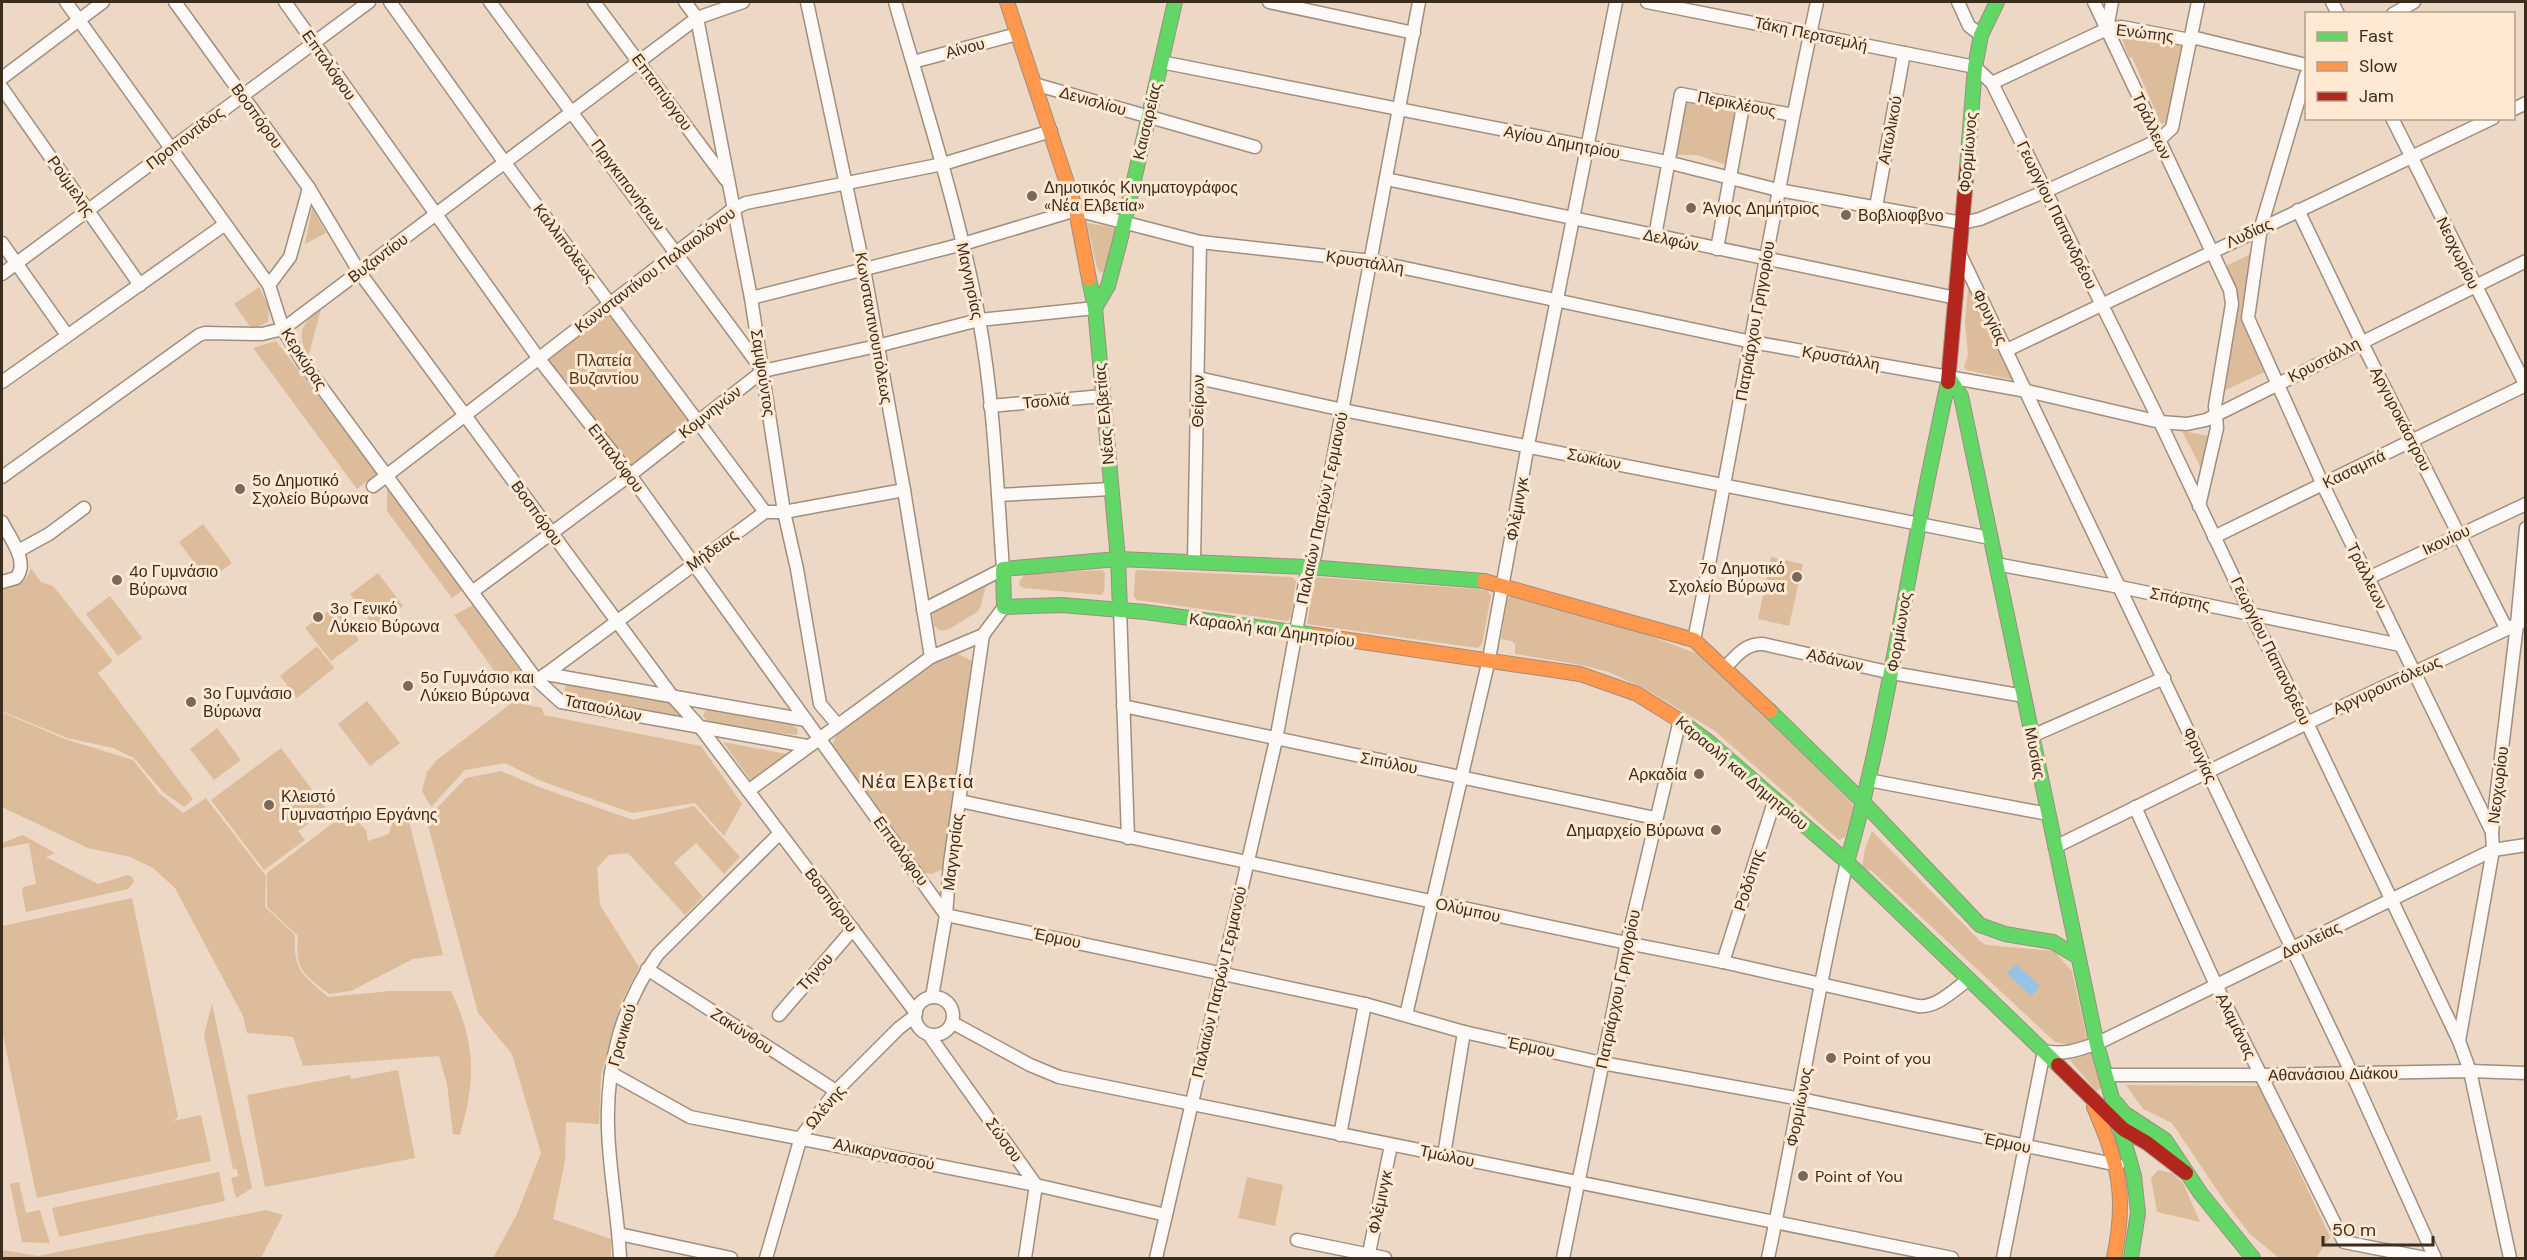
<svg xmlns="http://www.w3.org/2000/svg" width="2527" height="1260" font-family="'DM Sans',sans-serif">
  <rect width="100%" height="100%" fill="#ecd8c5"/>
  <g fill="#ddbc9b">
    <path d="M2126,35L2183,43L2187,49L2169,122L2161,124L2132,57L2129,58L2122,39Z"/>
    <path d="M1683,97L1740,109L1730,166L1697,155H1670Z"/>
    <path d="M312,208L326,233L305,244Z"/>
    <path d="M1087,223L1117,228L1105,271L1100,273L1097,268Z"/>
    <path d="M2253,253L2246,313L2269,370L2219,393L2234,305L2224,267Z"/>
    <path d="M259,287L269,307L268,322L252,329L234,304Z"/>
    <path d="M1973,287L2019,381L1966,370L1964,366L1968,355L1965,323L1968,289Z"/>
    <path d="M610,304L698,420L630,475L539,359Z"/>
    <path d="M322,305L308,358C296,329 301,327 322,305Z"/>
    <path d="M276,341L378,473L357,489L253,348Z"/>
    <path d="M2182,431L2214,437L2205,476Z"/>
    <path d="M387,488L463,590L452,598L387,511Z"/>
    <path d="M203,524L232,563L208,581L179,542Z"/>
    <path d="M1771,557L1803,564L1789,626L1758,619Z"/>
    <path d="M31,568L41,582L53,586L113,661L98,673L193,799L184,807L163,792L134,758L113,748L67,738L2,711V587C17,586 26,584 31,568Z"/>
    <path d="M1102,570L1105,573L1104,591L1101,595L1024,588L1020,586L1019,582L1025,574Z"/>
    <path d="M1137,570L1292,577L1296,581L1291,617L1288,621L1137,600L1134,597L1135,573Z"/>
    <path d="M378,573L403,606L375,627L350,594Z"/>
    <path d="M1315,577L1487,590L1491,596L1482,644L1478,648L1307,624Z"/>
    <path d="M987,582L980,608L977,612L949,629L941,631L934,626L932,610Z"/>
    <path d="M110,596L142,638L118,656L86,614Z"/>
    <path d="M1511,596H1522L1615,623L1701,655L1785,735L1851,803L1854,807L1845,837L1839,840L1715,731L1647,690L1609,672L1581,665L1515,654V644L1512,641L1501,639L1507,600Z"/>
    <path d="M473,605L521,672L517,678L506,687L454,615Z"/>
    <path d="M334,607L359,640L331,661L305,628Z"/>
    <path d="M317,646L334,668L297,698L280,676Z"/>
    <path d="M956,653L972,661L946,860L943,869L932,874L923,873L832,746L837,733L924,669Z"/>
    <path d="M567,683L667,700L683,719L571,699L564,690Z"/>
    <path d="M367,701L400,743L370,766L338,724Z"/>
    <path d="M513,702L542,708L544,715L701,746L742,804L724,836L695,803L632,813L541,781L505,763L465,770L431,807L422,791L427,772L437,760Z"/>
    <path d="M711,709L787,721L798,729L797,735L711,725L703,716L705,711Z"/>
    <path d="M2,712L65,739L133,760L160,794L183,813L206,798L266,876L265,907L295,935C293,971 303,975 328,997L391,991H451C476,1044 476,1079 460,1135L453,1134L447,1084L439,1056L303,1066L293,1037L247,1033L243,1016L175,888L153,868L130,857L88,848L2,807Z"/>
    <path d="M217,728L241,760L214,780L190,749Z"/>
    <path d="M723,742L792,755L754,785Z"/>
    <path d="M281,748L327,810L298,831L305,840L264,870L211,800Z"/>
    <path d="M501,771L539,787L633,820L694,806L740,857L724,874L696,843L674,863L703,897L685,915L628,853L609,855L597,868L600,905L639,967L621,1003L601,1075L599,1124L566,1122L565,1161L553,1219L611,1239V1258H493L517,1214L541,1153L512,1054L478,1013L428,825L435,810L466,778Z"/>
    <path d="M405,806L443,955L413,959L351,991L329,994C303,973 295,971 298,936L267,907V873L333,823L357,821L366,830L368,841L389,834L393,818Z"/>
    <path d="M1872,831L1981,942L1987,945L2054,951L2072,971L2087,1039L2073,1045L2055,1042L1872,871L1862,868L1865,848Z"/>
    <path d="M23,835L55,853L46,857L98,884L128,875L132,877L134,882L128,889L26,912L22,891L23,887L36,884L29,843L2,848V843Z"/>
    <path d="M132,898L178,1117L173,1121L201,1115L211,1161L37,1198L2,1030V926Z"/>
    <path d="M212,1004L252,1188L236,1198L231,1178L238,1176L237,1169H233L204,1035Z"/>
    <path d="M2091,1052L2101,1088L2096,1091L2070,1060Z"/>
    <path d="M398,1070L415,1158L265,1187L247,1095L350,1075L351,1079Z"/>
    <path d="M2126,1085L2259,1086L2330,1237L2316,1258H2279L2250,1234L2225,1202L2172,1123L2143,1109Z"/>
    <path d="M2158,1170L2172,1173L2183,1183L2200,1222L2157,1212L2151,1178Z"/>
    <path d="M219,1172L225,1201L59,1237L52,1208Z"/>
    <path d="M1247,1177L1283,1185L1275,1226L1238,1218Z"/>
    <path d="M19,1182L26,1213L40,1210L50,1243L22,1242L10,1184Z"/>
    <path d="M266,1210L283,1215L261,1258H2V1250L38,1256Z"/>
  </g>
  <path fill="#97c2e8" d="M2016,964L2040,986L2031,996L2007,973Z"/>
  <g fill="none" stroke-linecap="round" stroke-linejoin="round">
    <g stroke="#9e8f80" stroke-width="15">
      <g id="street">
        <path d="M66,2L269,285L283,329L303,362L536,679L561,702L807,746"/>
        <path d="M175,2L309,188L360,273L672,696L700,727L916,1013"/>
        <path d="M285,2L539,359L630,475L946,915"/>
        <path d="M390,2L505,163L765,512"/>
        <path d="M490,2L760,367"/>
        <path d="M594,2L726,180"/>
        <path d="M685,2L697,18L751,298L784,512L797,569L820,704L837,724"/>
        <path d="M807,2L864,269L904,490L931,657"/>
        <path d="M895,2C925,107 959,211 979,319C994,401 997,486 1003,569L923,610"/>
        <path d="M1269,2L1414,33"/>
        <path d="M1647,2L1975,67L1992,83L2160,422L2251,614L2307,723L2459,1041L2470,1071L2510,1258"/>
        <path d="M1958,2L1969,26L1981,35"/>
        <path d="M2094,2L2230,290L2232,304L2215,406L2217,428L2199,506"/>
        <path d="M2332,2L2338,14"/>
        <path d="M2393,14L2414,2"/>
        <path d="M2107,29L2112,2"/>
        <path d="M913,62L1017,34"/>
        <path d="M1161,62L1667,162L1778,190L1962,223L1980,219L2046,191L2159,140L2172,128L2198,2"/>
        <path d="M2306,75L2261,227L2248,318L2323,485L2492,832"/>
        <path d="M2,78L103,2"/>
        <path d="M1992,83L2107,29L2122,27L2190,40L2196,38L2306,65"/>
        <path d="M1034,84L1255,147"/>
        <path d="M2,88L140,285"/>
        <path d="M2514,109L2526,103"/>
        <path d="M2392,118L2526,386"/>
        <path d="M1386,179L1956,298"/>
        <path d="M1876,207L1904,53"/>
        <path d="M2298,210L2361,341L2506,628"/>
        <path d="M1655,236L1681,94L1793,115"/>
        <path d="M2,243L67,335"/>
        <path d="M1717,249L1743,106"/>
        <path d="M1960,254L2352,1074L2435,1258"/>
        <path d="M2,274L369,2"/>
        <path d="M269,285L290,257L309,188"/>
        <path d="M751,298L963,244L1076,210L1200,242L1372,261L1752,342L2027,391L2160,422L2187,424L2206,420L2526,261"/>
        <path d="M2007,350L2493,118"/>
        <path d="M1198,378L1343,410L1990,538"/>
        <path d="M2,382L224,225"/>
        <path d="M990,406L1103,396"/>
        <path d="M2,477L199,335L205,333L262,334L283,329L697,18L743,2"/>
        <path d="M373,486L733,209L746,203L943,164L1051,131"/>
        <path d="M998,495L1111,489"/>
        <path d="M2,522C9,537 30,562 16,578L2,582"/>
        <path d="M2214,537L2526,385"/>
        <path d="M18,551L49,534L84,508"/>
        <path d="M1194,561L1200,242"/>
        <path d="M1996,564L2120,587L2400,645"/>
        <path d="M2368,578L2526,504"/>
        <path d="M472,592L630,475L763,371L877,346L979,320L1095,308"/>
        <path d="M1120,609L1128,838"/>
        <path d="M1694,640C1737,428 1771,213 1817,2"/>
        <path d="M1725,668C1736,656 1746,643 1763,644L1892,673L2024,696"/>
        <path d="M546,674L765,512H784L904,490"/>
        <path d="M543,676L546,674L806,720"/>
        <path d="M1123,706L1655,818"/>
        <path d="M2032,736L2164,678"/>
        <path d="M1868,780L2048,814"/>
        <path d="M748,791L931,657L983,635L1004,607"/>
        <path d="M960,801L1627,943L1723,962L1918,1006C1937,1008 1955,989 1969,979"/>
        <path d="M2135,807L2216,985L2344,1242L2425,1258"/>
        <path d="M2055,847L2307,723L2526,620"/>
        <path d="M946,915L1365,1004L1464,1032L1602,1063L1801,1099L2118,1165"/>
        <path d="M1723,962L1775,799"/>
        <path d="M647,969L836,1091"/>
        <circle cx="934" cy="1016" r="19"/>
        <path d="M932,997L946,915L950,863L983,635"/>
        <path d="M779,1015L853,929"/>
        <path d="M1406,1015L1489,659L1528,445L1616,2"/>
        <path d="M953,1023L1030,1065L1059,1077L1952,1258"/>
        <path d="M929,1035L1036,1185L1025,1258"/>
        <path d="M2459,1041L2493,850L2492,832L2517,624L2526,528"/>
        <path d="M611,1073L690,1117L1036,1185L1166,1215"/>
        <path d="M2105,1075H2260L2470,1071L2526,1073"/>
        <path d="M1340,1135L1365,1004"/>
        <path d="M1444,1155L1464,1032"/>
        <path d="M619,1234L731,1258"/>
        <path d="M1297,1240L1385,1258"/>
        <path d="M620,1258C618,1214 609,1171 608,1127C606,1065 622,1004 658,954L780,833"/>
        <path d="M766,1258L801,1137L836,1091L899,1028L915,1016"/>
        <path d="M1156,1258L1276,740L1308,567L1313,562L1315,555L1419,2"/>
        <path d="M1368,1258L1391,1145"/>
        <path d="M1563,1258L1627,943L1680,720"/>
        <path d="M1768,1258C1796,1127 1816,993 1847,862"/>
        <path d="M2003,1258L2044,1051C2065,1055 2078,1050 2098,1043L2493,850L2526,845"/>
      </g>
    </g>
    <g stroke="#9e8f80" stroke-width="16">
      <g id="fast">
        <path d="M1967,167L1975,67L1981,35L1997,2"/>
        <path d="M1089,279L1095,308L1118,559L1120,609"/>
        <path d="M1095,308L1108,286L1120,241L1175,2"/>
        <path d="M1949,378L1961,396L2097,1045L2134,1176L2138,1213L2131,1258"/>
        <path d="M1315,635L1145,612L1062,605L1004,607L1003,569L1118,559L1308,567L1484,581"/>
        <path d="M1770,711L1864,803L1980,925L2005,934L2053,942L2078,957"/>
        <path d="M1679,720L1710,743L1847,862L2058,1065"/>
        <path d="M1847,862C1879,751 1897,637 1919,524C1928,476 1938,429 1948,382"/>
        <path d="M2116,1103L2124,1113L2165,1140L2201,1194L2253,1258"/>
      </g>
    </g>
    <g stroke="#9e8f80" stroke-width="16">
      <g id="slow">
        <path d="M1007,2L1076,210L1089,279"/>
        <path d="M1484,581L1694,640L1770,711"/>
        <path d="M1315,635L1580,674L1637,694L1679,720"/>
        <path d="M2094,1107C2119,1164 2127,1196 2114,1258"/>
      </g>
    </g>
    <g stroke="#9e8f80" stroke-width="16">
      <g id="jam">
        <path d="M1948,382L1967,167"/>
        <path d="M2058,1065L2123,1129L2147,1143L2186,1173"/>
      </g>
    </g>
    <use href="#street" stroke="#fcf9f6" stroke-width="12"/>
    <use href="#fast" stroke="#63d668" stroke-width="14"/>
    <use href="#slow" stroke="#ff974d" stroke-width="14"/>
    <use href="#jam" stroke="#b3261e" stroke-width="14"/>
  </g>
  <g fill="#796958" stroke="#ffe9d3" stroke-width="2">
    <circle cx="1032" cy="196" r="6"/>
    <circle cx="1691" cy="208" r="6"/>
    <circle cx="1846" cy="215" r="6"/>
    <circle cx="240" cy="489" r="6"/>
    <circle cx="1797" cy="577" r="6"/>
    <circle cx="117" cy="580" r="6"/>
    <circle cx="318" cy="617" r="6"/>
    <circle cx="408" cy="686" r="6"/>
    <circle cx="191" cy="702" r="6"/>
    <circle cx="1699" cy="774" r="6"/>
    <circle cx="269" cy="805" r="6"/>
    <circle cx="1716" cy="830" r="6"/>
    <circle cx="1831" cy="1058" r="6"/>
    <circle cx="1803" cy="1176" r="6"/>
  </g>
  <g text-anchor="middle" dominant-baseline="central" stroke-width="6" stroke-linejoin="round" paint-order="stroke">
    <g font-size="16" fill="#3b2d1e" stroke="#ffe9d3">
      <text transform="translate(2145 33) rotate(7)">Ενώπης</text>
      <text transform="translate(1811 34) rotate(12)">Τάκη Περτσεμλή</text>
      <text transform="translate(965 48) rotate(-15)">Αίνου</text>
      <text transform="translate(329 65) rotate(55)">Επταλόφου</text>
      <text transform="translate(662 92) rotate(54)">Επταπύργου</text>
      <text transform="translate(1093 101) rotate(16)">Δενισλίου</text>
      <text transform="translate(1737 104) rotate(11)">Περικλέους</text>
      <text transform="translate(257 116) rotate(54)">Βοσπόρου</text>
      <text transform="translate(1147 121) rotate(-77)">Καισαρείας</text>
      <text transform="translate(2152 126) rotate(65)">Τράλλεων</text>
      <text transform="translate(1890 130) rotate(-79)">Αιτωλικού</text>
      <text transform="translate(185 138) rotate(-37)">Προποντίδος</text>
      <text transform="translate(1562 142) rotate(11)">Αγίου Δημητρίου</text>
      <text transform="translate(1968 152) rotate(-85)">Φορμίωνος</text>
      <text transform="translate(628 185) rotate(53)">Πριγκιπονήσων</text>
      <text transform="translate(71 186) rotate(55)">Ρούμελης</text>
      <text transform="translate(2057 215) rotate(64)">Γεωργίου Παπανδρέου</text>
      <text transform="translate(2249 233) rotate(-25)">Λυδίας</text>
      <text transform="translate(1671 240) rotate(12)">Δελφών</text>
      <text transform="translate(565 243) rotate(53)">Καλλιπόλεως</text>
      <text transform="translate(2458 253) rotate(64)">Νεοχωρίου</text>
      <text transform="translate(378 258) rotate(-37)">Βυζαντίου</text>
      <text transform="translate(1365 262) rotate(9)">Κρυστάλλη</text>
      <text transform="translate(655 270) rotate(-37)">Κωνσταντίνου Παλαιολόγου</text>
      <text transform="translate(970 281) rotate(78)">Μαγνησίας</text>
      <text transform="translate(1990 317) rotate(64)">Φρυγίας</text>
      <text transform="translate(1755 321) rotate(-80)">Πατριάρχου Γρηγορίου</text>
      <text transform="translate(874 328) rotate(80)">Κωνσταντινουπόλεως</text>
      <text transform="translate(1841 358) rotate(10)">Κρυστάλλη</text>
      <text transform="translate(304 359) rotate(57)">Κερκύρας</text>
      <text transform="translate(2324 360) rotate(-27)">Κρυστάλλη</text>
      <text transform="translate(763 373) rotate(81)">Σαμψούντος</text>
      <text transform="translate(1046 401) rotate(-5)">Τσολιά</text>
      <text transform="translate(1198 401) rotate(-89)">Θείρων</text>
      <text transform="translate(710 412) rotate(-38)">Κομνηνών</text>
      <text transform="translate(1104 414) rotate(-95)">Νέας Ελβετίας</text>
      <text transform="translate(2401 419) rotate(63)">Αργυροκάστρου</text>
      <text transform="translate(616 458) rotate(53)">Επταλόφου</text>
      <text transform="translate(1594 459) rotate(12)">Σωκίων</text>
      <text transform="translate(2354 469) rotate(-26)">Κασαμπά</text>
      <text transform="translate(1322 508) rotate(-78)">Παλαιών Πατρών Γερμανού</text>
      <text transform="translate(1517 509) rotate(-80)">Φλέμινγκ</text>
      <text transform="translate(537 513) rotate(54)">Βοσπόρου</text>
      <text transform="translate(2446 540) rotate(-25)">Ικονίου</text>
      <text transform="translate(712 550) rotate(-36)">Μήδειας</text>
      <text transform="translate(2367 576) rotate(64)">Τράλλεων</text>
      <text transform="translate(2180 599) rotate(12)">Σπάρτης</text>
      <text transform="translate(1272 630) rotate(8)">Καραολή και Δημητρίου</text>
      <text transform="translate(1899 632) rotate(-80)">Φορμίωνος</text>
      <text transform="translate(2271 651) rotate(64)">Γεωργίου Παπανδρέου</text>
      <text transform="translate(1835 660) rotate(13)">Αδάνων</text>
      <text transform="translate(2387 685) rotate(-25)">Αργυρουπόλεως</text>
      <text transform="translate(603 708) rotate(12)">Ταταούλων</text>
      <text transform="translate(2035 753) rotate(79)">Μυσίας</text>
      <text transform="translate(2200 755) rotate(65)">Φρυγίας</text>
      <text transform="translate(1389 763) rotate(11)">Σιπύλου</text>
      <text transform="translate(1742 773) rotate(40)">Καραολή και Δημητρίου</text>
      <text transform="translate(2498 785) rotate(-83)">Νεοχωρίου</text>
      <text transform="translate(901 851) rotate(54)">Επταλόφου</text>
      <text transform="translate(953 852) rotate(-83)">Μαγνησίας</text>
      <text transform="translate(1749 880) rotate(-72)">Ροδόπης</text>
      <text transform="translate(831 900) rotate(53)">Βοσπόρου</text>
      <text transform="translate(1468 910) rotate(12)">Ολύμπου</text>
      <text transform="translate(1057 938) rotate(12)">Έρμου</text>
      <text transform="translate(2311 940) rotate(-26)">Δαυλείας</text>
      <text transform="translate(815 972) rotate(-48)">Τήνου</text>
      <text transform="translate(1219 982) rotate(-77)">Παλαιών Πατρών Γερμανού</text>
      <text transform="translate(1618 989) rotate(-78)">Πατριάρχου Γρηγορίου</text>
      <text transform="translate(2236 1026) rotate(64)">Αλαμάνας</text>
      <text transform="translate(742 1031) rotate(33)">Ζακύνθου</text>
      <text transform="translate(622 1035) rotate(-74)">Γρανικού</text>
      <text transform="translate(1531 1047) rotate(12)">Έρμου</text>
      <text transform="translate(2333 1074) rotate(-1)">Αθανάσιου Διάκου</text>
      <text transform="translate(825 1107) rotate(-50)">Ωλένης</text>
      <text transform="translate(1799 1107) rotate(-79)">Φορμίωνος</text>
      <text transform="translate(1004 1140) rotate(54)">Σώσου</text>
      <text transform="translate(2007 1143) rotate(12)">Έρμου</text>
      <text transform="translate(884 1154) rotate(12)">Αλικαρνασσού</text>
      <text transform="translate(1447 1156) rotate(12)">Τμώλου</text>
      <text transform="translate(1380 1202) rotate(-78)">Φλέμινγκ</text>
    </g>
    <g font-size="16" fill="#3b2d1e" stroke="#ffe9d3" text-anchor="start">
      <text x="1044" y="187">Δημοτικός Κινηματογράφος<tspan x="1044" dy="18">«Νέα Ελβετία»</tspan></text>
      <text x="1703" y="208">Άγιος Δημήτριος</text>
      <text x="1858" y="215">Βοβλιοφβνο</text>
      <text x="252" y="480">5ο Δημοτικό<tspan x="252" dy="18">Σχολείο Βύρωνα</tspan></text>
      <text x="1785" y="568" text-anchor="end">7ο Δημοτικό<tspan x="1785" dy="18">Σχολείο Βύρωνα</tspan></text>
      <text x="129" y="571">4ο Γυμνάσιο<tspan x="129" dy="18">Βύρωνα</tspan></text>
      <text x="330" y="608">3o Γενικό<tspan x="330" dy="18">Λύκειο Βύρωνα</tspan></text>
      <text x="420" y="677">5ο Γυμνάσιο και<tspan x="420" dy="18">Λύκειο Βύρωνα</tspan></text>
      <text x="203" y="693">3ο Γυμνάσιο<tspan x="203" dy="18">Βύρωνα</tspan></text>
      <text x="1687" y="774" text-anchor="end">Αρκαδία</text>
      <text x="281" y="796">Κλειστό<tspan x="281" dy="18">Γυμναστήριο Εργάνης</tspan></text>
      <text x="1704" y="830" text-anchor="end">Δημαρχείο Βύρωνα</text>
      <text x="1843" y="1058">Point of you</text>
      <text x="1815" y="1176">Point of You</text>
    </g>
    <g font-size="16" fill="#54391c" stroke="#ffe9d3">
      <text x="604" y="360">Πλατεία<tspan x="604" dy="18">Βυζαντίου</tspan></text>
    </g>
    <g font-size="18" letter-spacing="1.5" fill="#3b2d1e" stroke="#ffe9d3">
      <text x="918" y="782">Νέα Ελβετία</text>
    </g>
  </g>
  <rect width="2527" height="1260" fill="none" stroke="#3b2d1e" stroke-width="6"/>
  <rect x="2305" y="12" width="210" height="108" fill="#ffe9d3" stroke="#b19e8b" stroke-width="1.5"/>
  <rect x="2317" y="32" width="30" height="9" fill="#63d668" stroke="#b19e8b" stroke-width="1.5"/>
  <text x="2359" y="42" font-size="18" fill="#3b2d1e">Fast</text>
  <rect x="2317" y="62" width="30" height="9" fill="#ff974d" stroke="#b19e8b" stroke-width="1.5"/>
  <text x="2359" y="72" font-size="18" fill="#3b2d1e">Slow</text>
  <rect x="2317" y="92" width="30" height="9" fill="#b3261e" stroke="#b19e8b" stroke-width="1.5"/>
  <text x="2359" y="102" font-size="18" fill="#3b2d1e">Jam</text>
  <path d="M2323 1236v9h110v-9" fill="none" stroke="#3b2d1e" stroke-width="3"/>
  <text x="2332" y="1236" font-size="18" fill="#3b2d1e" stroke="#ffe9d3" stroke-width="4.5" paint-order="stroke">50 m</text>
</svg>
